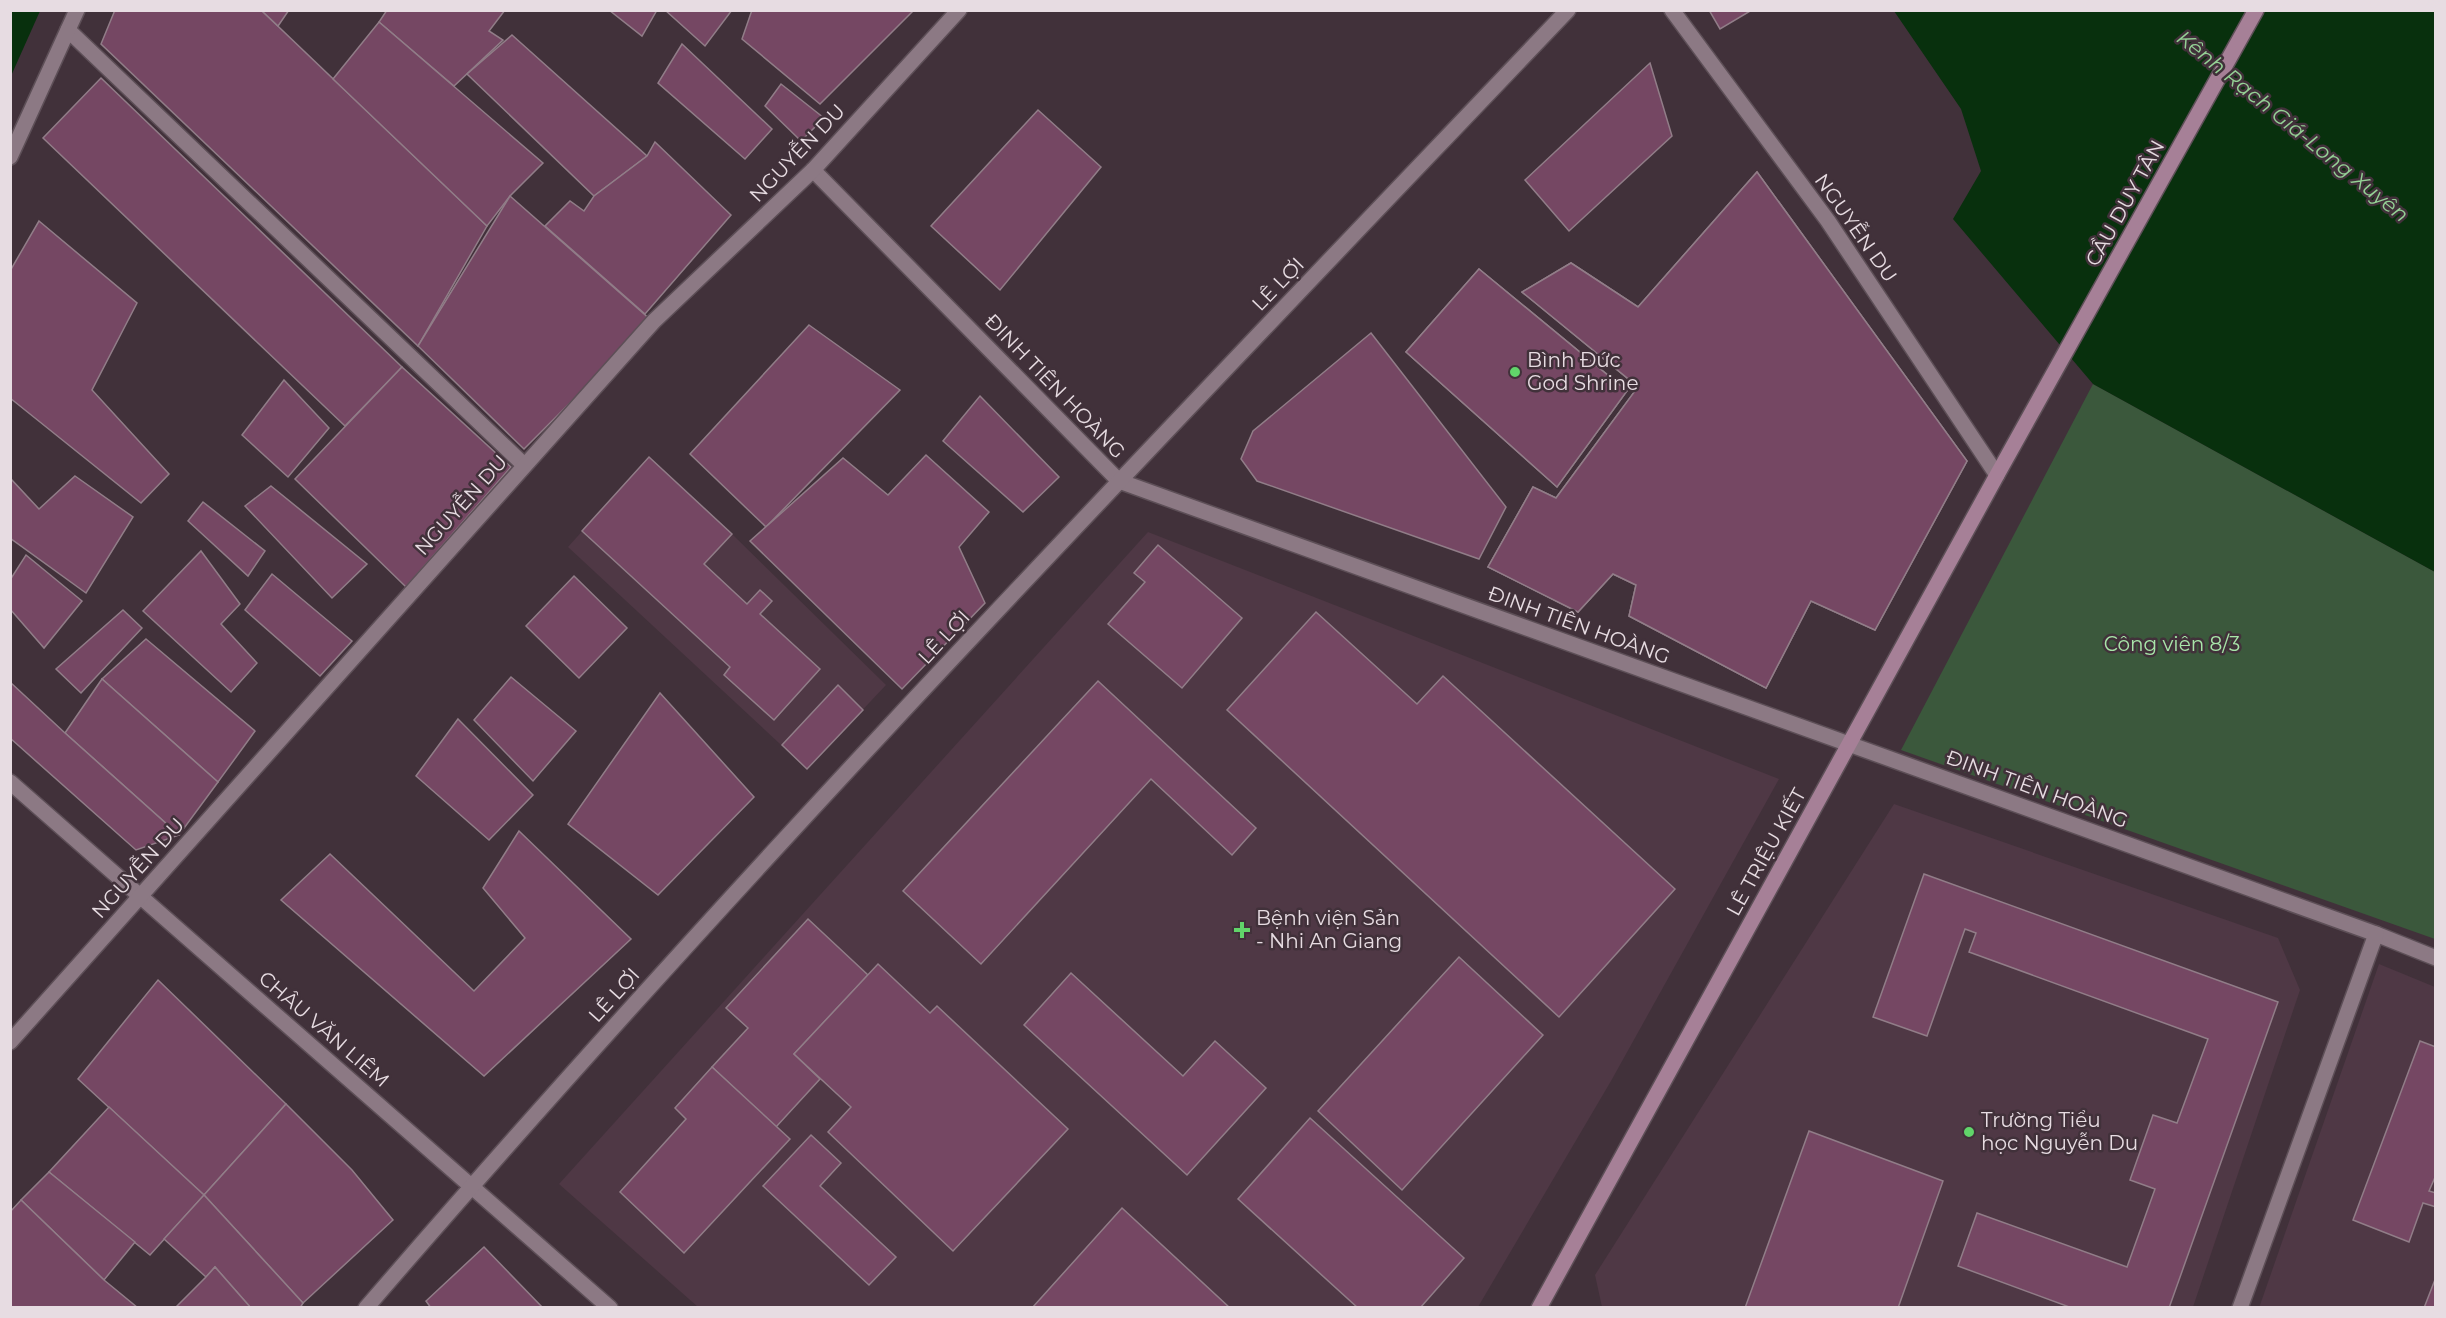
<svg xmlns="http://www.w3.org/2000/svg" width="2446" height="1318" font-family="Montserrat,sans-serif">
  <rect width="100%" height="100%" fill="#41313a"/>
  <g fill="#4f3845">
    <path d="M649,457L732,534L886,685L807,769L568,547Z"/>
    <path d="M1148,532L1779,779L1611,1081L1478,1307H698L559,1184Z"/>
    <path d="M1894,804L2278,938L2300,990L2193,1307H1602L1595,1275Z"/>
    <path d="M2379,964L2435,987V1307L2259,1308Z"/>
  </g>
  <path fill="#3b583c" d="M2093,384L2435,572V939L1901,750Z"/>
  <g fill="#08300d">
    <path d="M11,10L40,11L11,76L10,11Z"/>
    <path d="M1894,11H2435V572L2093,384L1953,219L1981,171L1961,109Z"/>
  </g>
  <g fill="#754763" stroke="#917d88" stroke-width="1.5">
    <path d="M115,10H261L487,226L418,346L101,44Z"/>
    <path d="M261,10H289L278,26Z"/>
    <path d="M387,10H505L489,31L503,40L454,86L379,22Z"/>
    <path d="M609,10H657L642,36Z"/>
    <path d="M665,10H732L705,46Z"/>
    <path d="M752,10H914L820,104L742,39Z"/>
    <path d="M1709,10H1752L1720,29Z"/>
    <path d="M379,22L543,163L510,196L487,226L333,79Z"/>
    <path d="M512,35L647,156L594,196L467,74Z"/>
    <path d="M682,44L772,129L745,159L658,83Z"/>
    <path d="M1650,63L1672,136L1569,231L1525,180Z"/>
    <path d="M101,78L402,367L345,426L43,138Z"/>
    <path d="M781,84L824,118L801,141L765,106Z"/>
    <path d="M1038,110L1101,167L1000,290L931,226Z"/>
    <path d="M655,142L731,215L645,314L545,226L570,201L584,211L594,196L647,156Z"/>
    <path d="M1757,172L1967,461L1875,630L1811,601L1766,688L1629,616L1636,585L1613,574L1578,612L1488,567L1533,487L1556,498L1638,387L1522,292L1571,263L1638,307Z"/>
    <path d="M1757,172L1967,461L1875,630L1811,601L1766,688L1629,616L1636,585L1613,574L1578,612L1488,567L1533,487L1556,498L1638,387L1522,292L1571,263L1638,307Z"/>
    <path d="M510,196L652,321L524,449L418,346Z"/>
    <path d="M39,221L137,303L92,390L169,474L141,503L10,398V271Z"/>
    <path d="M1479,269L1627,391L1557,487L1406,352Z"/>
    <path d="M1479,269L1627,391L1557,487L1406,352Z"/>
    <path d="M809,325L900,390L766,527L690,454Z"/>
    <path d="M1371,333L1506,507L1479,559L1257,481L1241,459L1253,431Z"/>
    <path d="M402,367L511,467L406,587L295,479Z"/>
    <path d="M284,380L329,428L288,477L242,435Z"/>
    <path d="M980,396L1059,477L1023,512L943,441Z"/>
    <path d="M926,455L989,512L959,547L985,603L902,689L750,541L843,458L888,495Z"/>
    <path d="M649,457L732,534L704,564L747,604L760,590L772,601L760,614L820,669L774,720L724,675L730,667L582,531Z"/>
    <path d="M75,476L133,517L86,593L10,538V478L39,509Z"/>
    <path d="M271,486L367,564L332,598L245,506Z"/>
    <path d="M203,502L265,551L248,576L188,521Z"/>
    <path d="M1158,545L1242,618L1182,688L1108,624L1145,582L1134,573Z"/>
    <path d="M201,551L240,604L221,624L257,663L231,692L143,611Z"/>
    <path d="M26,555L82,601L44,648L10,609V580Z"/>
    <path d="M272,574L352,641L320,676L245,610Z"/>
    <path d="M574,576L627,628L579,678L526,626Z"/>
    <path d="M123,610L142,628L81,693L56,669Z"/>
    <path d="M1316,612L1417,704L1443,676L1675,889L1559,1017L1227,710Z"/>
    <path d="M146,639L255,731L218,782L102,679Z"/>
    <path d="M511,677L576,731L533,781L474,720Z"/>
    <path d="M102,679L218,782L179,835L65,733Z"/>
    <path d="M1098,681L1256,828L1232,855L1151,779L981,964L903,891Z"/>
    <path d="M10,682L65,733L179,835L136,850L10,738Z"/>
    <path d="M838,685L863,710L807,769L782,745Z"/>
    <path d="M660,693L754,797L658,895L568,824Z"/>
    <path d="M458,719L533,795L489,840L416,776Z"/>
    <path d="M519,831L631,939L484,1076L281,900L330,854L474,991L525,938L483,888Z"/>
    <path d="M1924,874L2278,1002L2169,1308H2072L1958,1266L1977,1213L2127,1267L2155,1189L2130,1180L2153,1115L2177,1123L2208,1039L1969,952L1976,933L1965,929L1927,1036L1873,1017Z"/>
    <path d="M808,919L868,975L794,1054L820,1079L776,1127L712,1067L748,1028L726,1008Z"/>
    <path d="M1459,957L1543,1035L1402,1190L1318,1111Z"/>
    <path d="M878,964L930,1013L937,1006L1068,1129L953,1251L828,1132L851,1107L794,1054Z"/>
    <path d="M1071,973L1183,1076L1215,1041L1266,1088L1187,1175L1024,1025Z"/>
    <path d="M158,980L286,1104L204,1195L78,1079Z"/>
    <path d="M2420,1041L2436,1047V1175L2429,1191L2436,1193V1207L2423,1203L2409,1242L2353,1220Z"/>
    <path d="M712,1067L790,1139L684,1253L620,1192L686,1119L675,1108Z"/>
    <path d="M286,1104L352,1170L393,1220L303,1303L204,1195Z"/>
    <path d="M109,1107L204,1195L150,1255L49,1172Z"/>
    <path d="M1310,1118L1464,1258L1420,1308H1358L1238,1199Z"/>
    <path d="M1809,1131L1943,1181L1898,1308H1745Z"/>
    <path d="M811,1135L841,1163L820,1186L896,1257L869,1285L763,1186Z"/>
    <path d="M49,1172L135,1242L104,1280L21,1200Z"/>
    <path d="M204,1195L303,1303L300,1308H251L215,1267L206,1277L164,1239Z"/>
    <path d="M21,1200L104,1280L138,1308H10V1212Z"/>
    <path d="M1122,1208L1230,1308H1032Z"/>
    <path d="M484,1247L543,1308H431L426,1301Z"/>
    <path d="M215,1267L251,1308H175L206,1277Z"/>
    <path d="M2436,1277V1308H2424Z"/>
  </g>
  <g fill="none" stroke-linecap="round" stroke-linejoin="round">
    <g stroke="#5d4f57" stroke-width="18">
      <path id="lane" d="M68,30L524,465"/>
    </g>
    <g stroke="#5d4f57" stroke-width="18">
      <g id="street">
        <path d="M1672,10L1828,221L1997,475"/>
        <path d="M10,157L77,10"/>
        <path d="M813,170L1119,481L2376,934L2436,958"/>
        <path d="M10,782L610,1308"/>
        <path d="M10,1042L654,321L813,170L959,10"/>
        <path d="M366,1308C751,861 1161,437 1568,10"/>
        <path d="M2240,1308L2376,934"/>
      </g>
    </g>
    <g stroke="#5d4f57" stroke-width="18">
      <path id="secondary" d="M1539,1308L1997,475L2256,10"/>
    </g>
    <use href="#lane" stroke="#8c7984" stroke-width="15"/>
    <use href="#street" stroke="#8c7984" stroke-width="15"/>
    <use href="#secondary" stroke="#a68097" stroke-width="15"/>
  </g>
  <g fill="#61d56a" stroke="#41313a" stroke-width="2">
    <circle cx="1515" cy="372" r="6"/>
    <path d="M1239 921h6v6h6v6h-6v6h-6v-6h-6v-6h6z"/>
    <circle cx="1969" cy="1132" r="6"/>
  </g>
  <g text-anchor="middle" dominant-baseline="central" stroke-width="5" stroke-linejoin="round" paint-order="stroke">
    <g font-size="20" fill="#e7dce2" stroke="#41313a">
      <text transform="translate(797 153) rotate(-46)">NGUYỄN DU</text>
      <text transform="translate(2125 203) rotate(-61)">CẦU DUY TÂN</text>
      <text transform="translate(1856 228) rotate(55)">NGUYỄN DU</text>
      <text transform="translate(1278 284) rotate(-46)">LÊ LỢI</text>
      <text transform="translate(1055 386) rotate(46)">ĐINH TIÊN HOÀNG</text>
      <text transform="translate(461 505) rotate(-48)">NGUYỄN DU</text>
      <text transform="translate(1579 625) rotate(20)">ĐINH TIÊN HOÀNG</text>
      <text transform="translate(944 637) rotate(-47)">LÊ LỢI</text>
      <text transform="translate(2037 789) rotate(20)">ĐINH TIÊN HOÀNG</text>
      <text transform="translate(1766 852) rotate(-61)">LÊ TRIỆU KIẾT</text>
      <text transform="translate(138 868) rotate(-48)">NGUYỄN DU</text>
      <text transform="translate(614 995) rotate(-48)">LÊ LỢI</text>
      <text transform="translate(324 1029) rotate(41)">CHÂU VĂN LIÊM</text>
    </g>
    <g font-size="20" fill="#e7dce2" stroke="#41313a" text-anchor="start">
      <text x="1527" y="360">Bình Đức<tspan x="1527" dy="23">God Shrine</tspan></text>
      <text x="1256" y="918">Bệnh viện Sản<tspan x="1256" dy="23">- Nhi An Giang</tspan></text>
      <text x="1981" y="1120">Trường Tiểu<tspan x="1981" dy="23">học Nguyễn Du</tspan></text>
    </g>
    <g font-size="20" fill="#a8e6a9" stroke="#41313a">
      <text x="2172" y="644">Công viên 8/3</text>
    </g>
    <g font-size="21" font-style="italic" fill="#94d195" stroke="#41313a">
      <text transform="translate(2293 126) rotate(39)">Kênh Rạch Giá-Long Xuyên</text>
    </g>
  </g>
  <rect width="2446" height="1318" fill="none" stroke="#e7dce2" stroke-width="24"/>
</svg>
